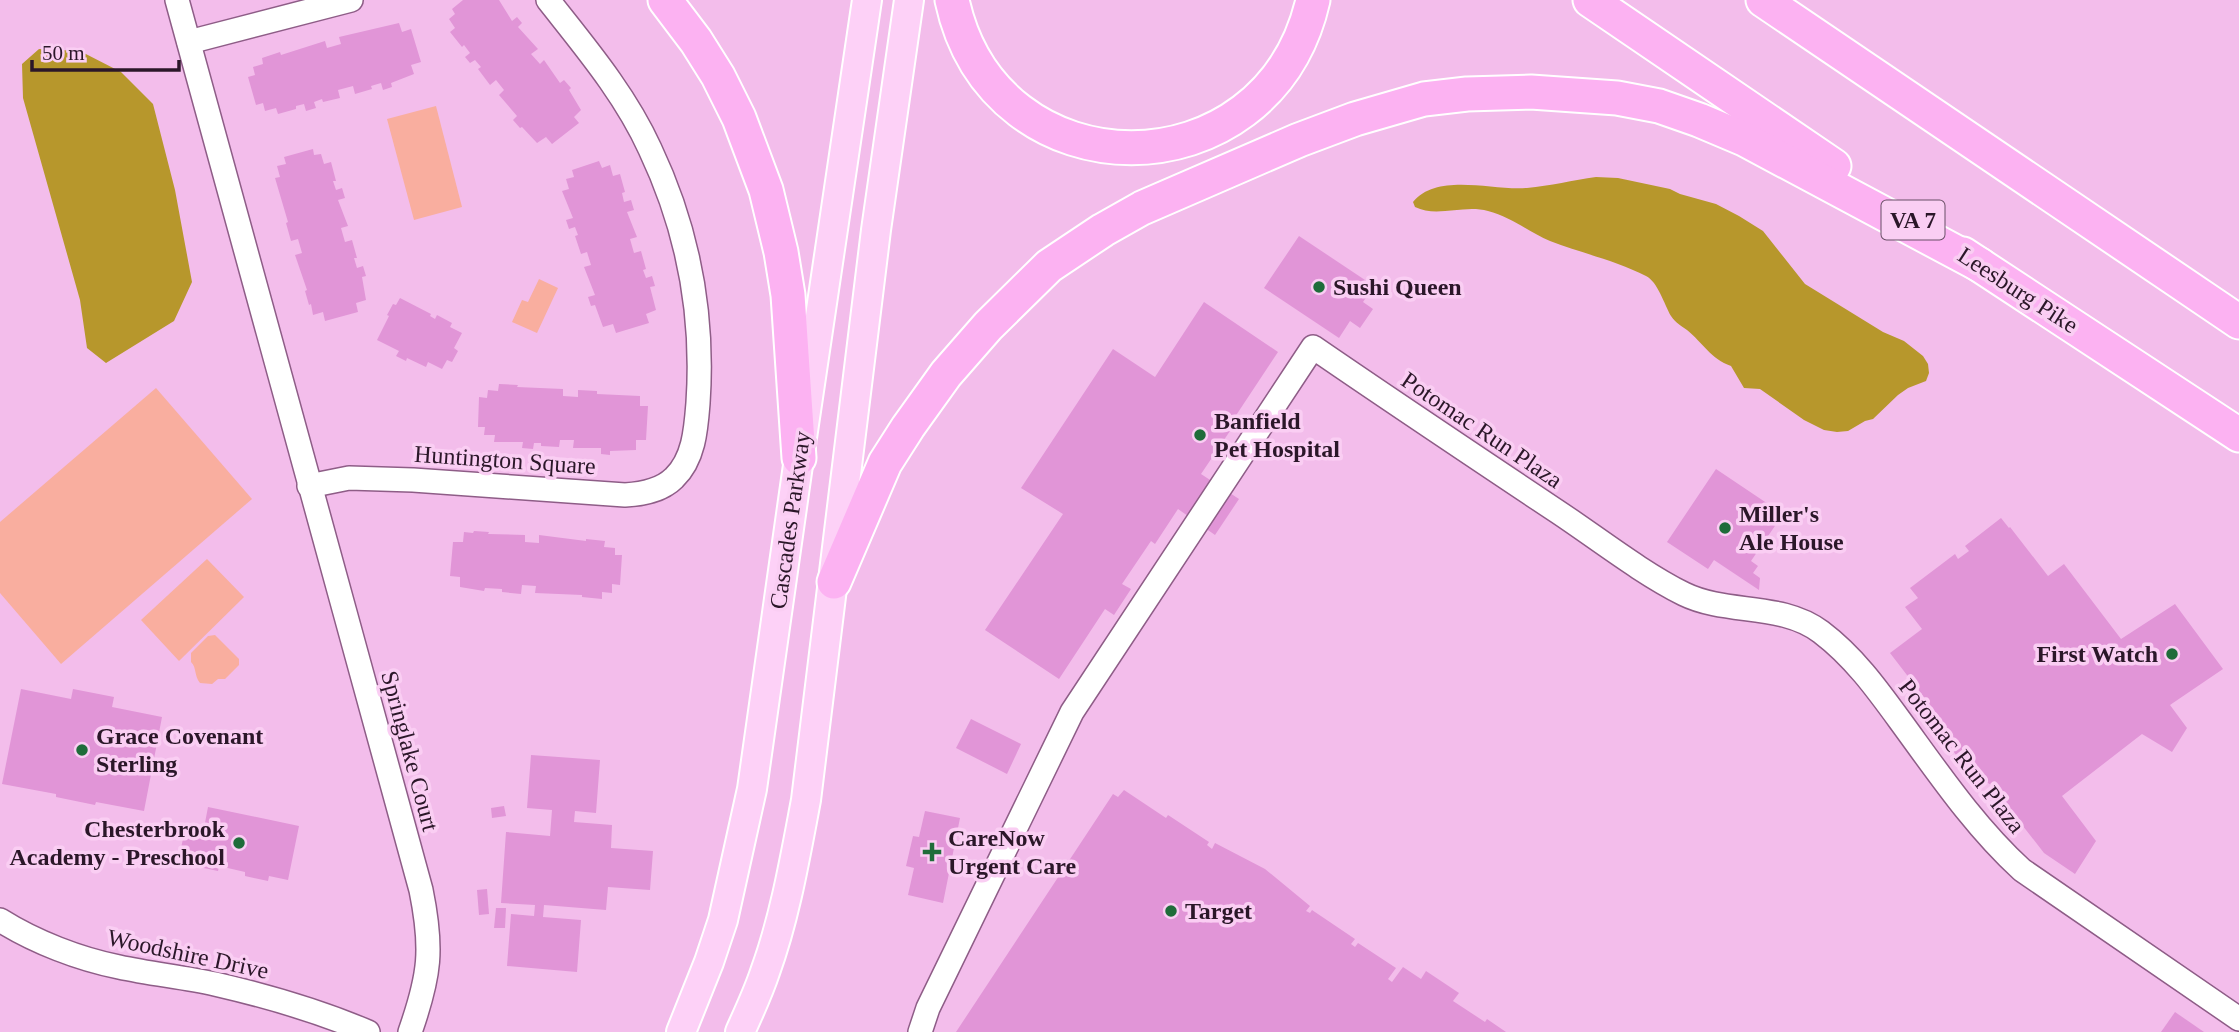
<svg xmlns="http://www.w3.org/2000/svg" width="2239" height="1032" font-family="Georgia,serif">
  <rect width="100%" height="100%" fill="#f3bdeb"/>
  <g fill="#f9ae9f">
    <path d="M436,106L462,207L414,220L387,119Z"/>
    <path d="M539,279L558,288L537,333L512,322L522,300L528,302Z"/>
    <path d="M156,388L252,499L61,664L0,593V522Z"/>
    <path d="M207,559L244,597L179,661L141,620Z"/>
    <path d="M215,635L239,659V665L225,679H218L212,684L200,683C194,676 197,668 191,662V653L208,636Z"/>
  </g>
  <g fill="#b7972c">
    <path d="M39,49L80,51L121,72L153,104L175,190L192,282L174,321L106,363L87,348L80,300L23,98L22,64Z"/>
    <path d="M1596,177L1618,178L1670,189L1680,194L1716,204L1739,216L1763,231L1805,284L1883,332L1904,341L1923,356L1928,364L1929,373L1926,381L1908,388L1898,395L1873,419L1865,421L1848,431L1837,432L1824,430L1804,420L1760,389L1744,388L1731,366C1711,359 1703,343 1687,330C1680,325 1676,323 1671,316C1664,304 1658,282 1646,276C1617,261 1581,253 1550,241C1529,232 1511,217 1488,211C1464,204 1437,218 1415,207L1413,202C1438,172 1492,191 1527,188C1550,186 1573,180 1596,177Z"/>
  </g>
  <g fill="#e195d7">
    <path d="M463,0H499L512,21L517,17L522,23L518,27L538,49L531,54L540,64L544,60L560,83L564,80L571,88L569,90L581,110L574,117L579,123L552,144L546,137L537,143L522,127L520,128L513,120L517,116L499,95L504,90L496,80L490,85L478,69L481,67L475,60L470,63L465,57L470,53L464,45L462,47L450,32L455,28L449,19L455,14L452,9Z"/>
    <path d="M399,23L402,32L411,29L421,62L411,65L414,74L391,83L392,87L383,90L381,83L371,86L372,89L355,94L353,86L338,90L340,98L323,102L322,99L314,102L316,108L306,111L304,104L296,106V109L278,114L276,108L265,111L263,103L256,105L248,77L255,75L253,67L263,64L262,58L280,52L281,55L325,41L327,48L341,44L339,37Z"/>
    <path d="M313,149L314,155L321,154L324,164L331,162L336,181H333L336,190L342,188L345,198L338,200L348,226L341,228L345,242L352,240L357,258H354L357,268L363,266L366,276L362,277L366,300L356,303L358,312L325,321L323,312L313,315L311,304L309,305L305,291L307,290L295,255L302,253L298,239L291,241L286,223L288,222L275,178L280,177L277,166L286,164L284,157Z"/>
    <path d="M599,161L602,168L610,165L613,176L620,174L625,192L622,193L624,202L631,200L634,210L627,212L637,237L630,239L634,253L641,251L646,269L643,270L646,278L652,276L655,286L650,287L656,310L646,314L649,323L616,333L613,324L603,327L595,305L591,306L588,297L595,295L584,267L591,265L587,252L581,254L575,236L578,235L575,227L569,229L566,220L573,218L562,191L569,189L566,179L574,177L572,170Z"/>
    <path d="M1299,236L1374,286L1363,302L1373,309L1360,328L1350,321L1339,338L1264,288Z"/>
    <path d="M400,298L431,314L430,316L435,319L437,315L452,323L450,327L462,333L454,348L458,351L452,362L447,360L442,369L428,362L426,367L407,358L406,361L396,356L399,351L377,340L389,316L387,315L393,304L396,305Z"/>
    <path d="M1204,302L1278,352L1229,426L1232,428L1201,474L1239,499L1215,535L1178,509L1155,544L1151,541L1122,584L1131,589L1114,615L1105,609L1059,679L985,630L1063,514L1021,488L1113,349L1155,377Z"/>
    <path d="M499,384L518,385L517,387L563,389V396L578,397V390L597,391V394L640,396V406H648L646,440H636V450L610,451V455L601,454V448H573L574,440H560L559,447L541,446V443H534L533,449L522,448L523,442H494L495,435H484L485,427H478L479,397L487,398L488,390L498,391Z"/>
    <path d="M1716,469L1783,514L1751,561L1758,566L1753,573L1760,578L1759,590L1714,560L1708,569L1667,542Z"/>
    <path d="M2001,518L2009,528L2010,527L2048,576L2064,564L2121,639L2175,604L2223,669L2170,705L2187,728L2172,752L2142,734L2062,796L2096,841L2075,874L2044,853L1991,785L1974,774L1961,762L1949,745L1940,718L1890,653L1922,629L1905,607L1918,598L1910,588L1955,554L1958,559L1969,551L1965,546Z"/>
    <path d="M474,531L489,532L488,534L525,535V542L539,543V535L586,541V539L605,541L604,547L615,548V555H622L620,585L612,584V593L602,592V599L582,597V595L535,593L536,586L522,585L521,594L502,592V589L485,588L484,591L460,587V577L450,576L453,542H463L464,532L473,533Z"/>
    <path d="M21,689L71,699L73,689L114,697L112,707L162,717L144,811L96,802L95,805L56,797V794L2,784Z"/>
    <path d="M971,719L1021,744L1007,774L956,748Z"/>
    <path d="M531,755L600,760L596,813L575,811L574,822L612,825L611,848L653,851L650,890L608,887L606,910L544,905L543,917L581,920L577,972L507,966L511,914L534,916L535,905L501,903L506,832L550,836L552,810L527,808Z"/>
    <path d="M1124,790L1166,818L1168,815L1209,842L1207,845L1212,849L1215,843L1265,869L1310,906L1306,911L1310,913L1312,910L1355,939L1351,944L1355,947L1358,943L1396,968L1388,979L1392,982L1403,967L1421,979L1426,971L1459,993L1453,1001L1485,1022L1487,1019L1506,1032H956L1113,794L1118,797Z"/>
    <path d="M504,806L506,816L492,818L491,808Z"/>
    <path d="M208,807L299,826L288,880L269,876L268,881L245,876V872L219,866L218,871L194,866L195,861L179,858L186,824L204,828Z"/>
    <path d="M925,811L960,818L943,903L908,895L914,868L906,866L913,836L919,837Z"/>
    <path d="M487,889L489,914L479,915L477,890Z"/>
    <path d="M496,908H506L505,928H494Z"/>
    <path d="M2175,1012L2204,1032H2161Z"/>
  </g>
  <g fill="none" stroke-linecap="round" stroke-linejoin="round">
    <g stroke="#8e5d87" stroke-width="26">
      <g id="minor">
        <path d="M177,0C256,298 341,593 421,890C433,949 430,975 410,1032"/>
        <path d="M189,42L351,0"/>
        <path d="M309,486L349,478L413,480L625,495C642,494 661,491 674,478C694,459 696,429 698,403C704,315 688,229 650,149C625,94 585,47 548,0"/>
        <path d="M0,920C35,942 79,959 119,967C151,974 183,977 215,984C267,996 319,1011 368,1032"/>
        <path d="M920,1032L928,1008L1072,712L1313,347C1393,402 1474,456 1555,510C1596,537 1640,572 1684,594C1727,615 1781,602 1821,632C1854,657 1877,689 1901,722C1939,774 1975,827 2022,870L2239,1019"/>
      </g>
    </g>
    <g stroke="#fff" stroke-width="32">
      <g id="major">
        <path d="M681,1032L709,962L723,920L752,789L799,458L867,0"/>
        <path d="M740,1032C749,1012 758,993 765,972C785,917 795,858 806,800L876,230L909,0"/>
      </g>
    </g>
    <g stroke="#fff" stroke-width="37">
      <g id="highway">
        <path d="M665,0L696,41L718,76L739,118L766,190L781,252L788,295L799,458"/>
        <path d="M952,0C994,197 1268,197 1313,0"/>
        <path d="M1590,0L1834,166"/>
        <path d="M1763,0L2239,322"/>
        <path d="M1963,254L2239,435"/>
        <path d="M834,582L885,463L908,427L946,374L988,326L1049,266L1103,230L1142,208L1299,140L1355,119L1424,99L1467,94L1531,92L1617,98L1659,106L1699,120L1744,139L1980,265"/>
      </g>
    </g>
    <use href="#minor" stroke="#fff" stroke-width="23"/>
    <use href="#major" stroke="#fdd1f7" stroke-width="28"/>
    <use href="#highway" stroke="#fcb2f2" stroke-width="33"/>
  </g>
  <g fill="#1f6c3a" stroke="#facef3" stroke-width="2.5">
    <circle cx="1319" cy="287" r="7"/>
    <circle cx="1200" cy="435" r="7"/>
    <circle cx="1725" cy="528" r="7"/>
    <circle cx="2172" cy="654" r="7"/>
    <circle cx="82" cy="750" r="7"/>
    <circle cx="239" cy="843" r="7"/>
    <path d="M928.5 841.5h7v7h7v7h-7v7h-7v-7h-7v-7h7z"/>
    <circle cx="1171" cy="911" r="7"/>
  </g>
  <g text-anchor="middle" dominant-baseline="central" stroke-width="7" stroke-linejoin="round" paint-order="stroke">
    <rect fill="#facef3" stroke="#694e66" stroke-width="2" x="1881.5" y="200.5" width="63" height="39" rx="5"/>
    <g font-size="23" font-weight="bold" fill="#2b1729">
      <text x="1913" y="220">VA 7</text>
    </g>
    <g font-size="24" font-weight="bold" fill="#2b1729" stroke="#facef3" text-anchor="start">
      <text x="1333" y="287">Sushi Queen</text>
      <text x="1214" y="421">Banfield<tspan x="1214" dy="28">Pet Hospital</tspan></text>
      <text x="1739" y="514">Miller's<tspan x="1739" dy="28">Ale House</tspan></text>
      <text x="2158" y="654" text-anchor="end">First Watch</text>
      <text x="96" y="736">Grace Covenant<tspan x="96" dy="28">Sterling</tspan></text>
      <text x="225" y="829" text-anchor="end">Chesterbrook<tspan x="225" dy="28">Academy - Preschool</tspan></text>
      <text x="948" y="838">CareNow<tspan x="948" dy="28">Urgent Care</tspan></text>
      <text x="1185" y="911">Target</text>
    </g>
    <g font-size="24" fill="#2b1729" stroke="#facef3">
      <text transform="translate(2018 290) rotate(33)">Leesburg Pike</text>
      <text transform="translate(1482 430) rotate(34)">Potomac Run Plaza</text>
      <text transform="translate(505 460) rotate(4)">Huntington Square</text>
      <text transform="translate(790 520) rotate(-82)">Cascades Parkway</text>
      <text transform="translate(410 751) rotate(75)">Springlake Court</text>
      <text transform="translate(1962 756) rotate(52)">Potomac Run Plaza</text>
      <text transform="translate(188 954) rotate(12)">Woodshire Drive</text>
    </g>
  </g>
  <path d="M32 60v10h147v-10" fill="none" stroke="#2b1729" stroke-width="3.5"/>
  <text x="42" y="60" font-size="21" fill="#2b1729" stroke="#facef3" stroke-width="5" paint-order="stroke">50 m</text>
</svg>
